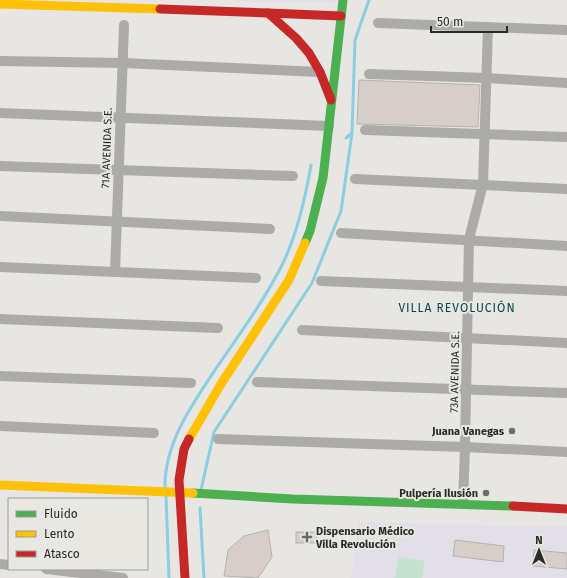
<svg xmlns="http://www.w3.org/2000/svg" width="567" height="578" font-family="'Fira Sans',sans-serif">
  <rect width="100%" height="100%" fill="#e7e6e2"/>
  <g fill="#e3dfe9">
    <path d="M239,0H337V3L239,1Z"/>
    <path d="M359,522L567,527V578H351Z"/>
  </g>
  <path fill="#c4e2d0" d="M399,557L425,561L422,578H395Z"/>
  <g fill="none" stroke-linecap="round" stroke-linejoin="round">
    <g stroke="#8acee1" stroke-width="3">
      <path d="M346,138L352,133"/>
      <path d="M165,488C164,443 193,403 217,367C239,335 263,302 281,267C297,236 305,200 311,165"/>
      <path d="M201,490L214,432L312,283L341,211L352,133L355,40L369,0"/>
      <path d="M166,496L169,578"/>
      <path d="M200,508L204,578"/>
    </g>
  </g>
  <g fill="#d7cec9" stroke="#b3b2b0">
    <path d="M359,80L480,85L478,127L357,124Z"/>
    <path d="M268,530L272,557L258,578L224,576L228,550L244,536Z"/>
    <rect x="296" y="532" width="21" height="11"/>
    <path d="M455,540L504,546L503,562L453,556Z"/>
    <path d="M534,550L567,553V569L533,566Z"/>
  </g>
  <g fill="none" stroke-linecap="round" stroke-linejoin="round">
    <g stroke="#acabaa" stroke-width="10">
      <path d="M378,23L567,30"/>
      <path d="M0,61L123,63L319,72"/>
      <path d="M369,74L487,78L567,83"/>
      <path d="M0,113L329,126"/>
      <path d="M365,130L567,137"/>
      <path d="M0,166L293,176"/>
      <path d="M355,179L567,189"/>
      <path d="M0,216L270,229"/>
      <path d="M341,233L567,246"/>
      <path d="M0,267L256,278"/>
      <path d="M115,272L124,25"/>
      <path d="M321,281L567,291"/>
      <path d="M0,319L218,328"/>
      <path d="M302,330L567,343"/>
      <path d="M0,376L191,383"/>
      <path d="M257,382L567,393"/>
      <path d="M0,426L154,433"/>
      <path d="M218,439L465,447L567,452"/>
      <path d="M463,504L465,447L469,239L483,184L488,27"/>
      <path d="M0,564L9,565"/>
      <path d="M46,569L123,578"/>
    </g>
    <g stroke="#4caf50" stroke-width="9">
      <path d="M305,243L310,231L323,178L343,0"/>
      <path d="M193,493L293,499L513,506"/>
    </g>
    <g stroke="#ffc107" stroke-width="9">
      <path d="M0,4L160,9"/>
      <path d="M189,439L221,384L289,280L305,243"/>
      <path d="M0,485L193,493"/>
    </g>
    <g stroke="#c62828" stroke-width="9">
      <path d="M160,9L268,13L296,38L309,53L320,72L331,100"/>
      <path d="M268,13L341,16"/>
      <path d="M513,506L567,509"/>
      <path d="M185,578L179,480L184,449L189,439"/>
    </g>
  </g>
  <g fill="#6c6c69" stroke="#e8e7e1" stroke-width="1.5">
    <circle cx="512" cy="431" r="4"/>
    <circle cx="486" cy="493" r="4"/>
    <path d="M305 531h4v4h4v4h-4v4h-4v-4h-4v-4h4z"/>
  </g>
  <g text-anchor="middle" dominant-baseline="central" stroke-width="4" stroke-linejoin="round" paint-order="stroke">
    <g font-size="11" fill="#2a2a28" stroke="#e8e7e1">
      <text transform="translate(107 148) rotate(-88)">71A AVENIDA S.E.</text>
      <text transform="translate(455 372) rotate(-89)">73A AVENIDA S.E.</text>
    </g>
    <g font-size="11" font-weight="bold" fill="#2a2a28" stroke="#e8e7e1" text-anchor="end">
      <text x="504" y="431">Juana Vanegas</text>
      <text x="478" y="493">Pulpería Ilusión</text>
      <text x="316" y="531" text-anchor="start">Dispensario Médico<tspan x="316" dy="13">Villa Revolución</tspan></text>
    </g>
    <g font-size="12" letter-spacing="1" fill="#044749" stroke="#e8e7e1">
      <text x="457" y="308">VILLA REVOLUCIÓN</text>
    </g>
  </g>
  <rect x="8" y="498" width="140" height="72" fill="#e8e7e1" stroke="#9c9b97"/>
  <rect x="16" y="511" width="20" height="6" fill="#4caf50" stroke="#9c9b97"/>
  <text x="44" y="518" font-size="12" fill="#2a2a28">Fluido</text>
  <rect x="16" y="531" width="20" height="6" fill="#ffc107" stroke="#9c9b97"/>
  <text x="44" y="538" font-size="12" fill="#2a2a28">Lento</text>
  <rect x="16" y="551" width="20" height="6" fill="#c62828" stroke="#9c9b97"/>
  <text x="44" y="558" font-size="12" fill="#2a2a28">Atasco</text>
  <g transform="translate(539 550)" stroke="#e8e7e1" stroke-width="3" paint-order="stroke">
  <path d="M0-3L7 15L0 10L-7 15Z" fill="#2a2a28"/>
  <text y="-6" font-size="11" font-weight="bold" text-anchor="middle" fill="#2a2a28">N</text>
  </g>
  <path d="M431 26v6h76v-6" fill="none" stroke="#2a2a28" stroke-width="2"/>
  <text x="437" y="26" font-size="12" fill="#2a2a28" stroke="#e8e7e1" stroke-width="3" paint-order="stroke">50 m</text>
</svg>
